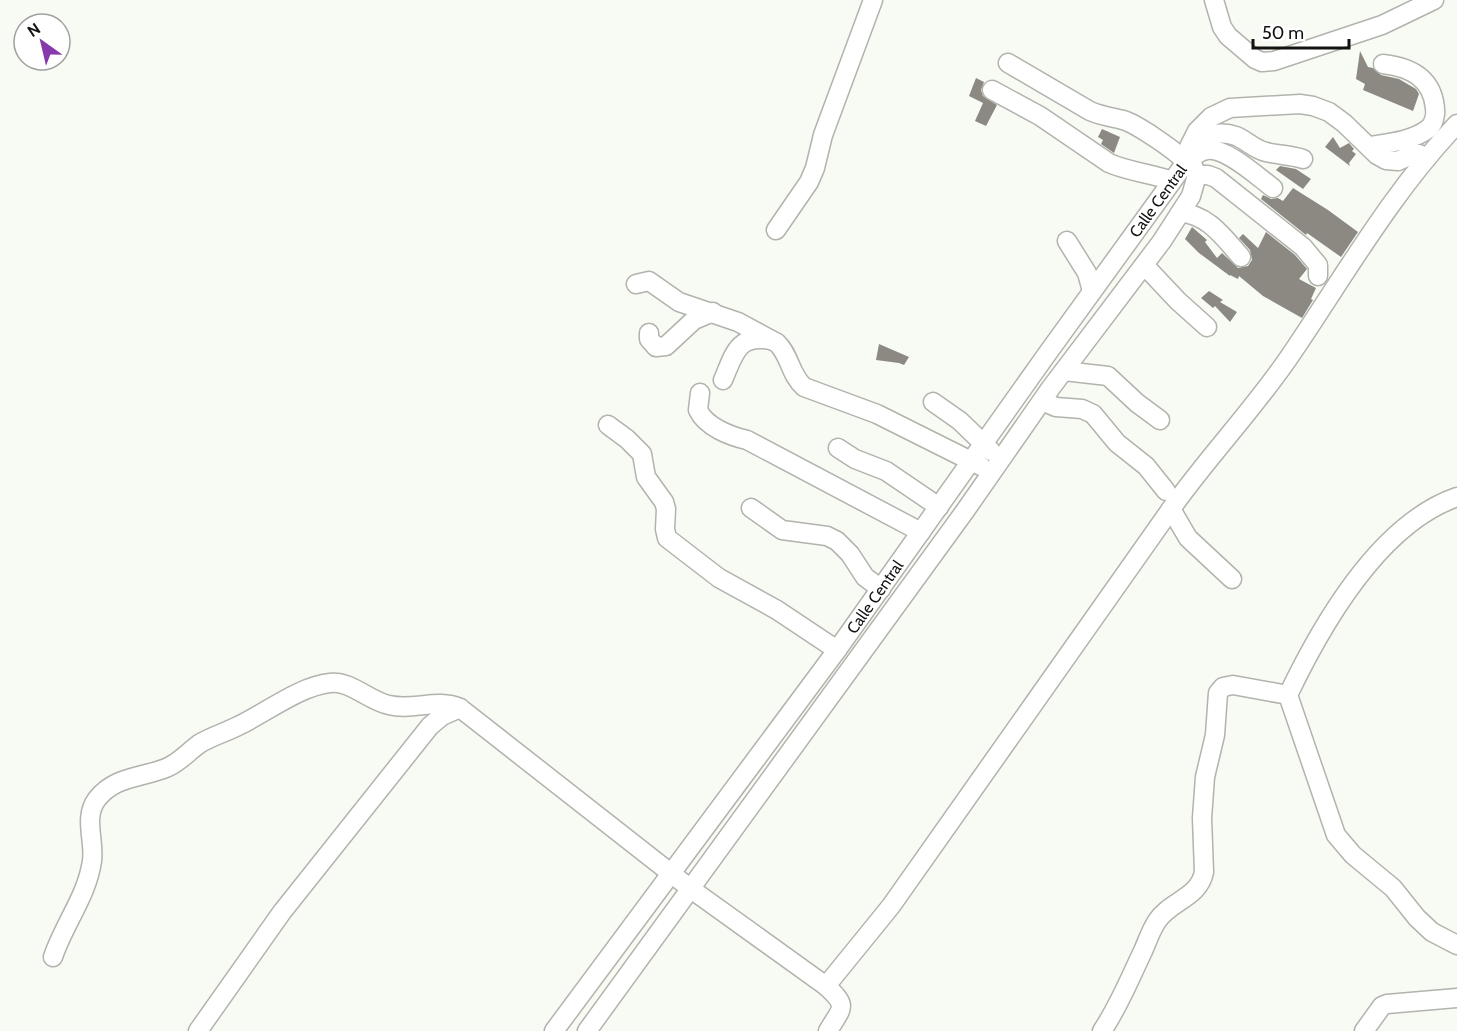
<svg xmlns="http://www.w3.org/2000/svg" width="1457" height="1031" font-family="Cabin,sans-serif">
  <rect width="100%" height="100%" fill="#f8fbf4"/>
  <g fill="#8b8982">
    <path d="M1360,51L1368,67L1373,68L1381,75L1399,79L1416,89L1419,94L1413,111L1363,90L1365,84L1356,79Z"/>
    <path d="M976,78L984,82L981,90L983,96L997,105L986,126L975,121L983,103L969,96Z"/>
    <path d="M1102,129L1120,137L1114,153L1101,144L1103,140L1098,137Z"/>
    <path d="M1333,137L1340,148L1349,143L1354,149L1352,151L1356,154L1349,163L1350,166L1325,147Z"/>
    <path d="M1280,166L1296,169L1311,179L1303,189L1276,170Z"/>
    <path d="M1293,188L1328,210L1358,232L1341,257L1307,233L1306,235L1261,199L1263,195L1271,199L1278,198L1283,201Z"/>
    <path d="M1192,227L1207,240L1205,242L1217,258L1222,253L1238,268L1248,266L1252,260L1250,250L1239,238L1243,234L1258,248L1266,232L1295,255L1307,269L1299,279L1316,288L1311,299L1313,300L1302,318L1263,296L1239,276L1238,279L1230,275V276L1199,253L1185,239Z"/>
    <path d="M1209,291L1223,300L1220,302L1237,312L1230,322L1215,306L1213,308L1201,298Z"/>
    <path d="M879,344L909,357L904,365L899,363L876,360Z"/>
  </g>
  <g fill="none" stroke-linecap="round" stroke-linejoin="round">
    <g stroke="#b1b3ac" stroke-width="21">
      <g id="minor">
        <path d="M1214,0L1222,27L1228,36L1255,59L1262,62L1274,61L1382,25L1434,0"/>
        <path d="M1008,63L1090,111C1101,116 1112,117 1123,120C1137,124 1176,151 1186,162"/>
        <path d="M992,90L1040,116L1109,163C1129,172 1151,173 1172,181"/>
        <path d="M1191,146C1203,135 1220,130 1236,136C1246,140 1254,149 1266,152C1278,155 1291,155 1303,159"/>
        <path d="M1370,146C1389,143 1412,141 1428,129C1434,124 1436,115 1435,108C1432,78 1410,67 1383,64"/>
        <path d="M1197,175H1208L1216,178L1303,247L1318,265V276"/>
        <path d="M1180,213C1207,213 1225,239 1241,257"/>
        <path d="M776,230L809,182L815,168L823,135L873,0"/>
        <path d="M1067,241L1087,273L1092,291"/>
        <path d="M1144,265L1178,301L1207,327"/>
        <path d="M636,284L649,281L679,302L738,322L777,343C790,355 790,375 804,387L877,414L981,466"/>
        <path d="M649,333V339L656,347L666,346L694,320L713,312"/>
        <path d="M1064,371L1108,376L1137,403L1160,420"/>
        <path d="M723,380C734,355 737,334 770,340"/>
        <path d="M700,393L698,410C706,427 730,436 747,440L921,532"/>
        <path d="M1042,401L1056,407L1082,409L1093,414L1117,443L1146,466L1166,491"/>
        <path d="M933,402L960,421L991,451"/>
        <path d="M608,425L627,439L642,454L646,477L664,502L666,509L665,529L667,538L719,578L777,610L837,650"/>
        <path d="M838,448L855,459L886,471L939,507"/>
        <path d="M1457,497C1379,524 1322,624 1288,695L1336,835L1353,855L1393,888L1417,918L1432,932L1457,945"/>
        <path d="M751,508L782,530L827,536L837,541L850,554L865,577L881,589"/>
        <path d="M1171,509L1188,538L1232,579"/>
        <path d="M53,957C64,924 87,896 92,861C95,841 83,817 97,799C115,776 141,778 166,768C179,763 188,752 199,744C212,736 227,732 240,725C267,712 300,686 330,683C350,680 369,701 389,705C413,711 437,698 460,708L691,889L826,986C849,1007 842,1007 828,1031"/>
        <path d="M826,986L891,906L1171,509C1210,454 1257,406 1294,350C1346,273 1393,191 1457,124"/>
        <path d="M198,1031L282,912L430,726L442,716L460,708"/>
        <path d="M554,1031L837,650L1047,354L1186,162C1192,157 1199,151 1207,150C1226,147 1258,177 1273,188"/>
        <path d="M587,1031L965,511L1050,389L1162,241L1191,196L1197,175L1190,159L1189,147L1197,131L1211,117L1230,108L1300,104L1313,106L1329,112L1344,123L1377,155L1386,160L1398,161L1413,154H1419L1427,158"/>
        <path d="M1102,1031C1119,1006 1130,978 1143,951C1147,942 1151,930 1157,921C1170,901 1199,898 1204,872L1202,818L1205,777L1215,735L1218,693L1223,687L1233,685L1288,695"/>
        <path d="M1364,1031L1382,1006L1387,1004L1457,998"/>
      </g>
    </g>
    <use href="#minor" stroke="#fff" stroke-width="18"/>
  </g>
  <g text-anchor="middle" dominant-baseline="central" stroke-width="4.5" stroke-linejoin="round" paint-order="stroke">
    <g font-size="16" fill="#121310" stroke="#fff">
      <text transform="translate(1158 201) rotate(-54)">Calle Central</text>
      <text transform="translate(875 597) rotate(-55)">Calle Central</text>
    </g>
  </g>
  <g transform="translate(42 42) rotate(326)"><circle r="28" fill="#ffffff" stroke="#a0a19f" stroke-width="1.5"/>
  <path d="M0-4.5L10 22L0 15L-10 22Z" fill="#8639aa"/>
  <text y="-9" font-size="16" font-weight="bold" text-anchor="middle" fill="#121310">N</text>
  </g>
  <path d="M1253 39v9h96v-9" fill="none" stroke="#121310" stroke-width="3"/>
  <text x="1262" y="39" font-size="18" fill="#121310" stroke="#ffffff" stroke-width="4.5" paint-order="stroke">50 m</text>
</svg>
